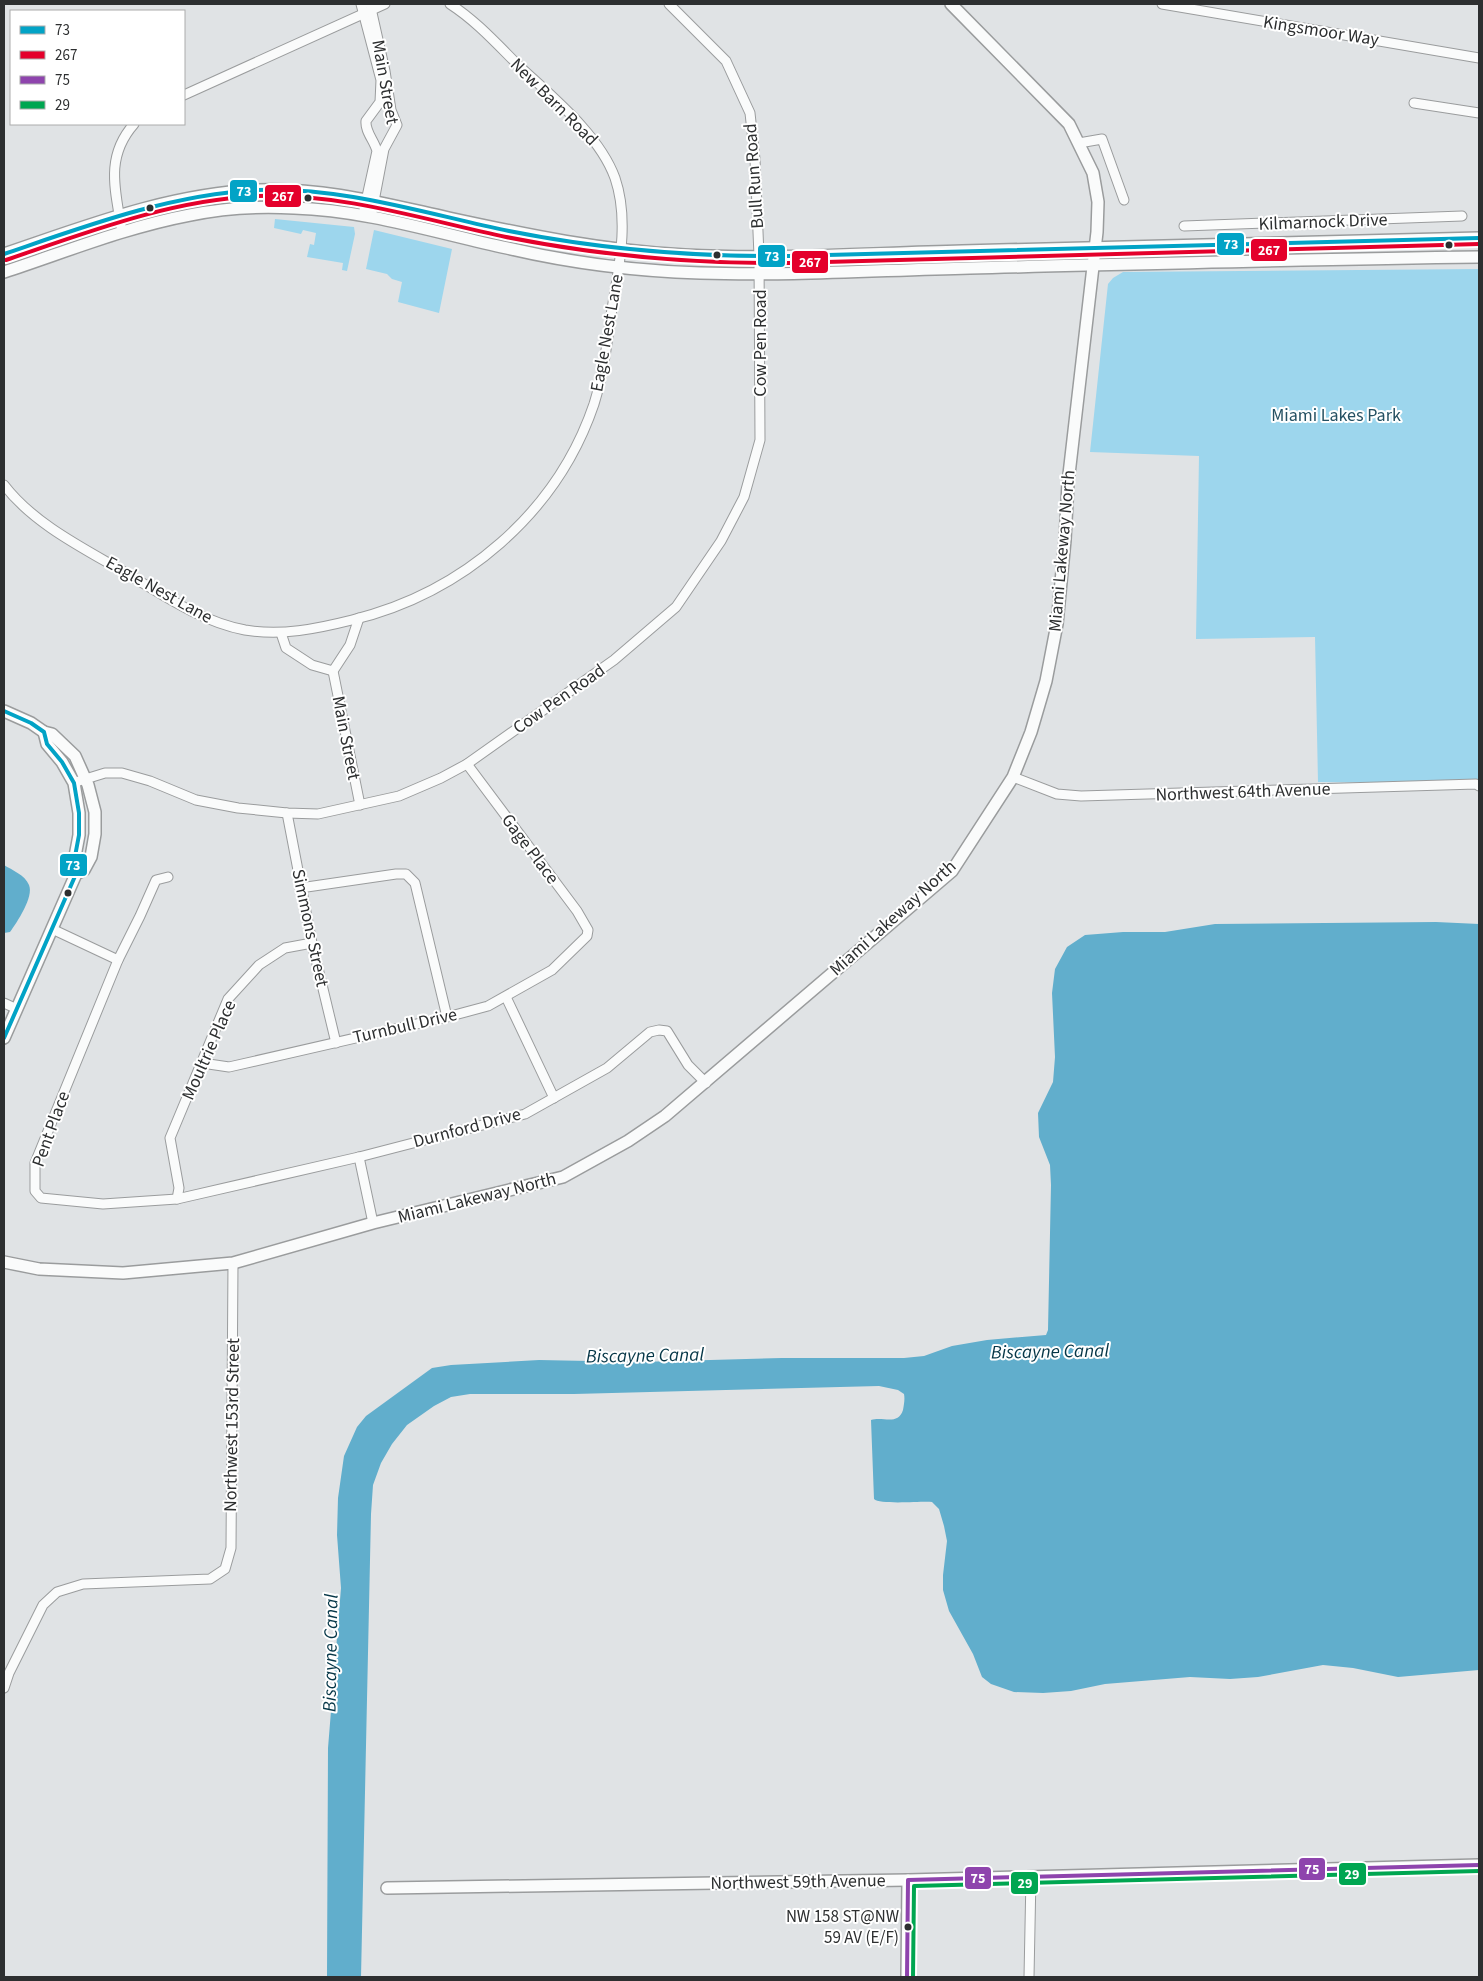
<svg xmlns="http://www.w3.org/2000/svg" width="1483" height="1981" font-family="'Source Sans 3',sans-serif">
  <rect width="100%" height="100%" fill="#e0e3e5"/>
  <g fill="#9dd6ed">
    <path d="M275,219L354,227L355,234L347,271L342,270L343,263L307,257L310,244L314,245L316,233L303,230L301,234L274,228Z"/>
    <path d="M374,230L452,249L439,313L398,302L402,282L392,279L387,274L366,269Z"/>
    <path d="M1479,269V784L1318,782L1315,637L1196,639L1199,456L1090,452L1108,284L1113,278L1123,272Z"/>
  </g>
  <g fill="#61aecc">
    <path d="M4,865C12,870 25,875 29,885C34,897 17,922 10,932L4,933Z"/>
    <path d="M1436,922L1479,924V1670L1398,1677L1353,1668L1323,1665L1258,1677L1230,1679L1190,1677L1105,1684L1071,1691L1043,1693L1014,1692L991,1684L982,1677L973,1654L949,1611L943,1590V1575L947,1541L944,1526L939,1509L932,1502C921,1501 880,1505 874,1499L871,1420C883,1416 898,1426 903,1410C904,1404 905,1399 904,1394L898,1390L879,1386L574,1394H470L451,1397L434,1406L407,1425L392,1444L381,1463L373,1485L371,1514L361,1977H327L328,1748L341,1588L337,1535L338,1498L344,1456L357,1427L366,1416L432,1368L451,1365L539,1360L639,1362L782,1358H904L924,1356L952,1346L987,1340L1046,1335L1048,1330L1051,1185L1050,1165L1039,1137L1038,1113L1053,1082L1055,1057L1052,993L1055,969L1067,947L1085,935L1123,932H1165L1215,924Z"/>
  </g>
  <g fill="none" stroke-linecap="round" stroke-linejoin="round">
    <g stroke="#9a9c9d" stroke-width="11">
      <g id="street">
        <path d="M361,4L381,80L380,102L366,121C365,132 374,140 377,151L363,215"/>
        <path d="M370,4L385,71L391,110L397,125L384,149L371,217"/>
        <path d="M1162,4L1479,58"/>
        <path d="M184,95L385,4"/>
        <path d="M1414,103L1479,113"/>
        <path d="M1079,143L1102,139L1124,200"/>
        <path d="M1184,226L1462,216"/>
        <path d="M122,232C116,192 104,158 134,124"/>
        <path d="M4,485C34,524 83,548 126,573C163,595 202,622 245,630C282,636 316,629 352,620C463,593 557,513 594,404C603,375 607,345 611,315C618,271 630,222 615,178C599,134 551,96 517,64C496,43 475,20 450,4"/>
        <path d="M359,618L350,645L333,671L360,805"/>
        <path d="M281,633L286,648L312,665L333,671"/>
        <path d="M1013,777L1057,794L1081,796L1476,784L1479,786"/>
        <path d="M79,781L105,773H122L150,781L196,800L238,808L287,813L318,814L399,796L441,778L467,764L614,660L676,607L721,541L744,497L760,440L759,256L755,159L750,113L726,61L669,4"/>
        <path d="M287,813L312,943L336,1043"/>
        <path d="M168,877L156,880L140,916L118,960L35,1163V1191L41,1198L103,1204L177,1199L359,1157L525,1114L607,1068L650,1032L659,1030L667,1031L688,1065L706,1083"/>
        <path d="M300,888L396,874H406L415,883L447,1017"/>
        <path d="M52,929L118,960"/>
        <path d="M506,997L554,1098"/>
        <path d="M4,1003L17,1009"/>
        <path d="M202,1063L229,1067L447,1017L488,1006L552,970L587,936L588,930L577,911L467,764"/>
        <path d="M359,1157L373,1223"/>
        <path d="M177,1199L179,1188L170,1138L228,999L259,965L285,948L312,943"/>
        <path d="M4,1688L9,1673L43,1605L57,1592L83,1584L210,1579L225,1569L231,1548L233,1263"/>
        <path d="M1029,1977L1031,1876"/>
      </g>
    </g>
    <g stroke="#9a9c9d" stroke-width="14">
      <g id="secondary">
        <path d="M4,254C87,226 168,194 257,190C323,187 385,204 449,218C527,235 605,251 685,255C777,260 870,253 962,251C1135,246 1307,241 1479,238"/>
        <path d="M4,272C65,252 126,227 190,215C224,208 260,206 294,208C366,210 437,233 507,248C571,263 635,271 700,273C790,276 880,270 970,268C1140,264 1309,259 1479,257"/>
        <path d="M4,711L31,723L44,732L52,734L75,756L88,785L95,812V834L91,857L84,870L76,874L4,1038"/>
        <path d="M44,732L47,744L62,762L74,783L79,813V835L73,867L76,874"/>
        <path d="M4,1262L39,1269L123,1273L233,1263L373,1223L563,1177L628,1141L665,1116L952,871L1013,777L1031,732L1046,681L1057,624L1065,540L1068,483L1097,232L1098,202L1093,173L1069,124L951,4"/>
        <path d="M387,1888L908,1880L1479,1865"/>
        <path d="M907,1977L908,1880"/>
      </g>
    </g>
    <use href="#street" stroke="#fafbfb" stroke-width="9"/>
    <use href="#secondary" stroke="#fafbfb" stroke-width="11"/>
    <g stroke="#fff" stroke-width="8">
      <g id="bus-1">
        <path d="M4,254C86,226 169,195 256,190C342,186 427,214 509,231C604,250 692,257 789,256L1479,238"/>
        <path d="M4,711L31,723L44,732L47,744L62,762L74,783L79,813V835L73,867L76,874L4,1038"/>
      </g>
    </g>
    <g stroke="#fff" stroke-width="8">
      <path id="bus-2" d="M6,260C88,232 171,200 258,196C342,193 425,220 506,237C601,256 692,264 789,263L1479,244"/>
    </g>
    <g stroke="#fff" stroke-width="8">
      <path id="bus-3" d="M907,1977L908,1880L1479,1865"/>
    </g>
    <g stroke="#fff" stroke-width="8">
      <path id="bus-4" d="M913,1977L914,1886L1479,1871"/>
    </g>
    <use href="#bus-1" stroke="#02a3c6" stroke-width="4"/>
    <use href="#bus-2" stroke="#e4002b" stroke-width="4"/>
    <use href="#bus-3" stroke="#8e44ad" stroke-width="4"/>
    <use href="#bus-4" stroke="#00a651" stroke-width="4"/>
  </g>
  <g fill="#2d2f30" stroke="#fff" stroke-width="2">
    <circle cx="308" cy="198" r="4.5"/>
    <circle cx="150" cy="208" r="4.5"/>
    <circle cx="1449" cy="245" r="4.5"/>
    <circle cx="717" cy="255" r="4.5"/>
    <circle cx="68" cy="893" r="4.5"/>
    <circle cx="908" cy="1927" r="4.5"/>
  </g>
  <g text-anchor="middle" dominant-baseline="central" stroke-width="4" stroke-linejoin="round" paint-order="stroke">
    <g font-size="17" fill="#2d2f30" stroke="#fff" text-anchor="end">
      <text x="899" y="1917">NW 158 ST@NW<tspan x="899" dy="21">59 AV (E/F)</tspan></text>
    </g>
    <g font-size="18" fill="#2d2f30" stroke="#fff">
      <text transform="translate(1321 31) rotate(9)">Kingsmoor Way</text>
      <text transform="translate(385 82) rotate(80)">Main Street</text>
      <text transform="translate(554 102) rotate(45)">New Barn Road</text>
      <text transform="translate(754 176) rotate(-94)">Bull Run Road</text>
      <text transform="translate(1323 222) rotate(-2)">Kilmarnock Drive</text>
      <text transform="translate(607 333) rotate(-80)">Eagle Nest Lane</text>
      <text transform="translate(760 343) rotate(-90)">Cow Pen Road</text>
      <text transform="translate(1062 551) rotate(-85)">Miami Lakeway North</text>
      <text transform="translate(159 590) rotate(29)">Eagle Nest Lane</text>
      <text transform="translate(559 699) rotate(-35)">Cow Pen Road</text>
      <text transform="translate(346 738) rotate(79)">Main Street</text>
      <text transform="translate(1243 792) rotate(-2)">Northwest 64th Avenue</text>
      <text transform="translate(530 849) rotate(53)">Gage Place</text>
      <text transform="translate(893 918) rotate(-42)">Miami Lakeway North</text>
      <text transform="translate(310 928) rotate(78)">Simmons Street</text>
      <text transform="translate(405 1026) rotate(-13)">Turnbull Drive</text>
      <text transform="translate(209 1050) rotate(-66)">Moultrie Place</text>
      <text transform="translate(467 1128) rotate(-15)">Durnford Drive</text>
      <text transform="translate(51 1129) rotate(-70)">Pent Place</text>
      <text transform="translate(477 1198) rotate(-14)">Miami Lakeway North</text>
      <text transform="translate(232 1425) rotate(-89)">Northwest 153rd Street</text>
      <text transform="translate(798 1882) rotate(-1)">Northwest 59th Avenue</text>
    </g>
    <g font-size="18" fill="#245062" stroke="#fff">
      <text x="1336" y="415">Miami Lakes Park</text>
    </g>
    <g font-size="19" font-style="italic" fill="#053647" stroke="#fff">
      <text transform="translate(1050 1352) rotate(-1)">Biscayne Canal</text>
      <text transform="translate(645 1356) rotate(-1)">Biscayne Canal</text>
      <text transform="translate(331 1653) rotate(-89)">Biscayne Canal</text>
    </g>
  </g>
  <g stroke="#fff" stroke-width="2">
    <rect x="229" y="179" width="29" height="24" rx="5" fill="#02a3c6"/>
    <rect x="264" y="184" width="38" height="24" rx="5" fill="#e4002b"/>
    <rect x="1216" y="232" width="29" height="24" rx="5" fill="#02a3c6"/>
    <rect x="1250" y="238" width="38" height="24" rx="5" fill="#e4002b"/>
    <rect x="757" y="244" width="29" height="24" rx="5" fill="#02a3c6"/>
    <rect x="791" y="250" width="38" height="24" rx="5" fill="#e4002b"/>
    <rect x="59" y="853" width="29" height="24" rx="5" fill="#02a3c6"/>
    <rect x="1298" y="1857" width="28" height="24" rx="5" fill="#8e44ad"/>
    <rect x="1338" y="1862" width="29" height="24" rx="5" fill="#00a651"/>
    <rect x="964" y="1866" width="28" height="24" rx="5" fill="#8e44ad"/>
    <rect x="1010" y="1871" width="29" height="24" rx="5" fill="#00a651"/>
  </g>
  <g font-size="14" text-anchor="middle" font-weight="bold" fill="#fff">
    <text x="244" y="196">73</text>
    <text x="283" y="201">267</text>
    <text x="1231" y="249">73</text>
    <text x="1269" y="255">267</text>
    <text x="772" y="261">73</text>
    <text x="810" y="267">267</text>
    <text x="73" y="870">73</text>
    <text x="1312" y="1874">75</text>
    <text x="1352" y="1879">29</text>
    <text x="978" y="1883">75</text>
    <text x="1025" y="1888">29</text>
  </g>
  <rect width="1483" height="1981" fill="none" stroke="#2d2f30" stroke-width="10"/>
  <rect x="10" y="10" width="175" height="115" fill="#ffffff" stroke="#abacac"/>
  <rect x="20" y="26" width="25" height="8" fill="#02a3c6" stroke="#abacac"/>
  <text x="55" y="35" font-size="15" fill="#2d2f30">73</text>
  <rect x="20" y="51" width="25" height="8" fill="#e4002b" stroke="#abacac"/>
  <text x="55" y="60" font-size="15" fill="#2d2f30">267</text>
  <rect x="20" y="76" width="25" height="8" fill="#8e44ad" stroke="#abacac"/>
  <text x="55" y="85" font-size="15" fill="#2d2f30">75</text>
  <rect x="20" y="101" width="25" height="8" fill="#00a651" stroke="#abacac"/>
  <text x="55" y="110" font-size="15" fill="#2d2f30">29</text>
</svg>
